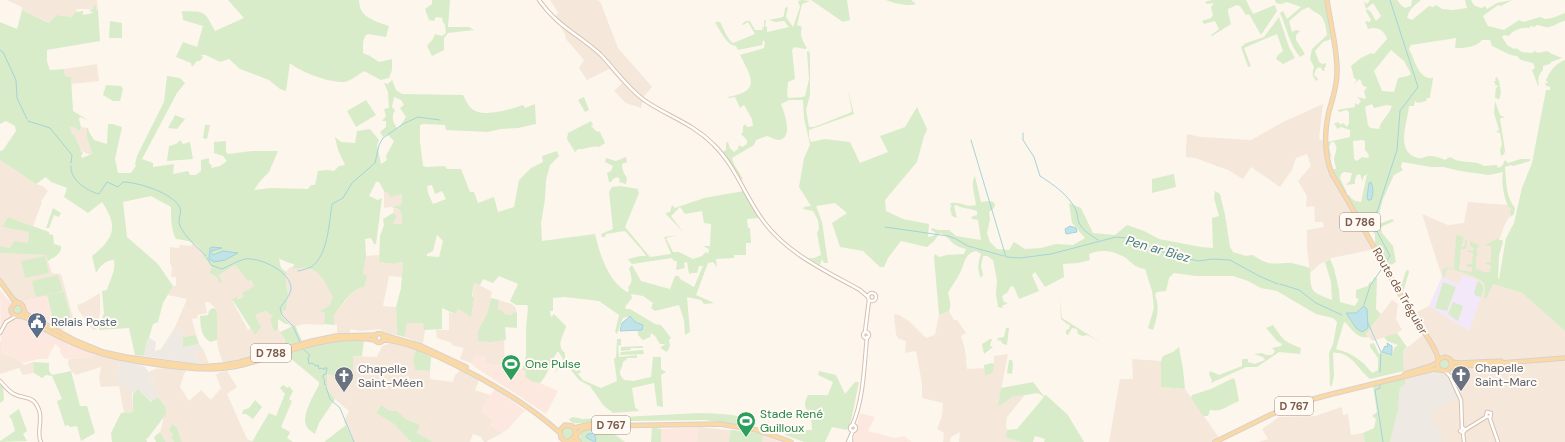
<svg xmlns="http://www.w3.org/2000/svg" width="1565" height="442" font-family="'DM Sans',sans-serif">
  <rect width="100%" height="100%" fill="#fdf6ec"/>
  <g fill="#f5e8da">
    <path d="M7,0H97L98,10L96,9V6L94,9H77L72,17L57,15L50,23L22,10V7Z"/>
    <path d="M550,0H597L600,1L618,48L652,87L644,96L641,108L626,103L614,91L622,83L609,69L587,80L579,68L584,60L566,39L565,34L555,18L558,12Z"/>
    <path d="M97,64L99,81L71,84V77L65,76L64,69Z"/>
    <path d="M1323,104L1319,139L1324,141L1332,174L1375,249L1332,258L1320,264L1310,273L1307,248V230L1324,227L1323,222H1315L1314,206L1306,207L1307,196L1298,181L1311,166L1307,154L1296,158L1292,170L1280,187L1251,167L1243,179L1228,170L1195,158L1186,157V147L1187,134L1201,137L1251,140L1283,122Z"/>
    <path d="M70,127L77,128L79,132L81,127L87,128V137L92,154L90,155L80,150L72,134Z"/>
    <path d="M0,160L36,184L43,186L48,191L41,201L42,202L33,226L8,217L2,227L30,232L28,243L10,248L0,246Z"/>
    <path d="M384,191L402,194L401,205L384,208Z"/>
    <path d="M1468,202L1509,205L1511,209V214L1505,224L1496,249L1493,284L1522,293L1565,331V442H1390L1405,384L1403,351L1423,335L1409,316L1429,306L1442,277L1422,214L1448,225L1464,223Z"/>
    <path d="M394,208L399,209L402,214V224H393L397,216L393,213Z"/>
    <path d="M193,242L202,250L204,258L209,262L212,268L209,273L217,277L221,282L219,275L235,265L248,281L251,280L254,286L243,293L245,297L233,299L234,301L233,302L248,330L251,328L255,335V315L265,311L273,316L274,330L278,329L285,339L284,347L238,360L223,363L219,352L217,340V314L216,309L209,302H205L207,313L197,315L198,318L192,319L196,335L183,337L181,333L175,327L187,299L168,295L173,286H176V277H171L172,267L170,263V247L179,248L180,245L191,246Z"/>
    <path d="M0,253L46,255L52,273L61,274L74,321L60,331L54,328L47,296L20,302L14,298L0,280Z"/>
    <path d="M379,255V262L394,264L403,262L402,277L389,276L383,306L396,307L397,335L385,334L380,329L361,331L350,329V333L337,334V325H334V315L351,294L361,287L367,275L363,274L366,256Z"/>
    <path d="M294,266V269L302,267L314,270L321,275L334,297L329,306L321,311L325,313L324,325L305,324L291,327L281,316V311L286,310L288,295L286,283V272L289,268Z"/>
    <path d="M474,282L492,292L487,314L491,342L504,340L505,366L484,364L485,356L474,359L471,363L460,359L464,348L452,345V343L437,338L436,330H449V312L454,314L458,309L471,316Z"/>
    <path d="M100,293V314L96,329L93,330L79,311L77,305L85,302Z"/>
    <path d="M499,300L512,304L515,307L517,313L513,312L512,316L504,314L498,309Z"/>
    <path d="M1392,300L1398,304L1396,319L1402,330L1397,333L1373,341L1370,339L1366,334Z"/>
    <path d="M949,311L954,320H957L966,333L961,336L965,349L967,369L985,368V376L994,364V356L1008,354L998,405L1006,402L1012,397L1025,395L1007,417L1006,425L1007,430L1005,437L1021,442H959L960,432L951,437L950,442H943L944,433L937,429L942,416L943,403L922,398V383L916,351L905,353L906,341L899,339L896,335L894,314L899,315L909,321L926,338L935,335L939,315Z"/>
    <path d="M418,322L424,323V330H425L423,344L405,337L407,323Z"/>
    <path d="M0,342H2L1,353L16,358L24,365L33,362L34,373L23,375L19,368L0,374Z"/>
    <path d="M392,343L416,350L413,359L415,370L430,371V379L453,382L455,375L460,370L479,380L475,390L490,395L481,411L493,420L490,425L502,433L486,442H484L481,437L473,434L470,442H433L417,433L420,425L406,419L397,411H390L381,405L376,413L394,424L411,442H356L352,439L344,421L349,411L335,399L327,389V374L334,376L353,356L377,357L382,346Z"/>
    <path d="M203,349L209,364H199L195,353Z"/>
    <path d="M97,354L119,361L117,378L132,391L133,412L124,413L119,386L101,387L99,378L101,367L76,375L71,371L68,364L69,359L89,357Z"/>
    <path d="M1132,359L1161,361V387L1185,389L1222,442H1109L1120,379H1133Z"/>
    <path d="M166,368L186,371L184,374L180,387L189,401L201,390L211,400L221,388L216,375L220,372L227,371L237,387L227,394L247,439L252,441V442H182L177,428L171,436L174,442H166L160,432L163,421V418L166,414L164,404L158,397L154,389L153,382L149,372L155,369Z"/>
    <path d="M1342,407L1343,415L1348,414L1351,435L1363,433L1365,442H1258L1268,439L1262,429L1279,417L1315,416Z"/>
    <path d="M699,427L758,433L781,442H696Z"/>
  </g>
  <g fill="#fde8e0">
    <path d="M0,290L8,300L14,298L20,302L47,296L54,328L50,333L69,345L97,354L89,357L65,359L60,352V348L55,344L47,359H38L23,363L16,358L1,353Z"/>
    <path d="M475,355L485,356L484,364L505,366L525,370L533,382L540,383L558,391L546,414L475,367L471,363Z"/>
    <path d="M495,389L526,411L522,413L508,429L502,433L490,425L493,420L481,411L490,395Z"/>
    <path d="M860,413L875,417L868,431L895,438L904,436L912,442H853Z"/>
    <path d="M699,427L696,442H661V429Z"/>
  </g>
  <g fill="#efe9e4">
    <path d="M175,327L181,333L183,337V347L199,344L203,349L195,353L199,364L144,356L147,340L149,338L156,342L155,351L161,349Z"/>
    <path d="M119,361L144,366L149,372L158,397L152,402L138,389L133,394L132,391L127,390L124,384H119L117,378Z"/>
    <path d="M1437,372L1448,377L1457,397L1432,412L1430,416L1439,428L1442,442H1390L1398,410L1400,388L1412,378Z"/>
  </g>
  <path fill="#f3e8fa" d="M1462,275L1480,281L1483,284L1481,298L1469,331L1429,306L1442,277L1459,284Z"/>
  <g fill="#d8ecc9" fill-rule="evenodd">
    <path d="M228,0H359C359,3 360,7 361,10C366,19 380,23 389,26L386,37L368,34L365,36L363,42V53L370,56L379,62L392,59V70L389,78L381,80L364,71C358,75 350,81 344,82C330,83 300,72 290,63L286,91L280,89L269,80L240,69L229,59L220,62L206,55H201L203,57L200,61H197L192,67L191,63L176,57L183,42L197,47L203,26L183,20L182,11C206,12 204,10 215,31L244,18Z"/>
    <path d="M432,0H450L448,27H469L474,30L448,33L444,38V50L432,56L427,46L433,39L435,34L442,36L446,33L445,25L442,20L443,18L436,17L434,21L429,20L425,9L432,4Z"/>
    <path d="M802,0L810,1L802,4L797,25L802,27C799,34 803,42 807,48L805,49L794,47L792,50L795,79L788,82L787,94L788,98L803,97L805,96L809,79L807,52L809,51L810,55V95L806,110L809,127H814L852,112L848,91L854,114L809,130V138L811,142L825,139L850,142L860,163L888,152L880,136L905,127L917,107C920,115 925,122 927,130L924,136L917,162L885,200L886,211L903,219L929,224L928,237L933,236L936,233L931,230L932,228L938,230H949L956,236L981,240L978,220L972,219L971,217L977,215V211C969,208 963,209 956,205L954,206L957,218L952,216L950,208L952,206L950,205L951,203C960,201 967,208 976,205C975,196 970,183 975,176L981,202C986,202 991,199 995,204L994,208L989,212L990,219L987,233L990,242L997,249L1009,250L1014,242L1025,249L1041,248L1056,244L1073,245L1085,238L1072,223L1069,203L1081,208L1093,233L1115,235L1127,225L1144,231L1159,239L1201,247L1213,248L1212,218L1219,216L1214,198L1215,191L1220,194L1225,215L1230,247L1233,252L1246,256L1253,255C1271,267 1271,263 1291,263C1297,264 1304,266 1310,268C1311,292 1309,291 1332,300L1331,282L1325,262L1330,259L1334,268L1339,290L1340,302L1355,306L1359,299L1356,298V290L1368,286L1369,283L1373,281L1374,277L1377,278L1376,309L1381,314L1366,334L1368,337C1358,339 1352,330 1346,323L1344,322L1336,349C1352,353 1362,360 1372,373L1378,370V358L1370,347V344L1374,343L1379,354L1384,353L1393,355L1394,348L1398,345L1387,341L1384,337L1397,333L1407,347L1403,351L1404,371L1370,379C1358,370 1351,351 1333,353L1334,376L1332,385L1330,387L1329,353L1333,344L1337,322L1333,318L1316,314L1277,291L1261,288L1248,281L1233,276H1196L1174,273L1169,278L1166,291L1157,292L1155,295C1160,307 1157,318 1153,330L1148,328L1154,308L1152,291L1145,269C1131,267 1131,259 1120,255C1111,250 1098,250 1089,254L1090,260L1078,263L1063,264L1064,277L1045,287L1035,272L1032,275L1039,291L1019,299L1014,287L1011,286L1007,293L1002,296L1004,302L1008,303L1002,306L1003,308L998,307L996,294L997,280L993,260L987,256H983L981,266L983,275L981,278C977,271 978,262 981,254L976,251C964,254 965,263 960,273C957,280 951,286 948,293C949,299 952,305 949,311L939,315L934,257L935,254L939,257L947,255L964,254L966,249C950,246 951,237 940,233L934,241L927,247L901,241L888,258L884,267H880L863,251L840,247L832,223L847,213L835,203L816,206L822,222L828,263H824L822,259L820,265L809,258H814L821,255L817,233L819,229L818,220L813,211L803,209L804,207L811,206L799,187L804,158L810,145L804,118L803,100H789L781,104C784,112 794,138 779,140C775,140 771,137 767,136L756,140L754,145L732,158L734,164L743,179H741L723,152L726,150V143L728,142L730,148L734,152L738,149L739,145L742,147L747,144V140L741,134L743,132V127L745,124L747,127L753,126L752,119L744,105L740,108L735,97L729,98L728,97C762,91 751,77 740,55L764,48L765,42L763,40L762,45L738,50L736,46C726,45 721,31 715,23L717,22H720C724,29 727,39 733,43L755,34L748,22L743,25L742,24L746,21H750L755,30H763L762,28L764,27V20H766L765,26L767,27V32L789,27L784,21L776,22L769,20L783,17L784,15L785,8L788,7L786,17L793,27L800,7L798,1Z"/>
    <path d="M811,0H847L850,20L843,22Z"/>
    <path d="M886,0H911L916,4C908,7 893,3 886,0Z"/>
    <path d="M1212,0H1246L1253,14L1275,5L1277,11L1261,35L1249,14L1246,15L1240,6L1237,5L1228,9V12L1231,24L1212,36L1211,35L1219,29L1215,21L1204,24L1202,21L1211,18L1213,15L1211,7L1214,3L1207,4L1205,2Z"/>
    <path d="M1275,0H1325L1331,39L1323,42L1315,51L1319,62L1322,64L1326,63V66L1324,69L1325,71H1323L1320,67L1316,69L1314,75L1318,79L1317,81C1312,77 1312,74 1314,67L1310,59L1312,49L1327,35C1326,29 1325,19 1320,15C1316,12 1312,11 1309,7L1302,10L1289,21L1292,32L1296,30L1300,31L1296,35V40L1305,54L1300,57C1289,44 1287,28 1280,13L1283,11L1287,19L1301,7L1287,2L1281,4L1276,3Z"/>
    <path d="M1370,0H1397L1401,5L1405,8L1411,6L1412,0H1421C1414,6 1409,9 1407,18L1412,20L1429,6L1433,7L1436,5L1442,9L1453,10L1467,8L1465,0H1471C1473,5 1476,7 1482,8L1485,6L1487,9L1497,3L1512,0L1501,6L1498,5L1483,16L1488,26L1504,30L1519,20L1523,22L1540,17L1545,19L1552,18L1565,13V21C1558,22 1555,26 1549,27C1544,28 1541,25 1536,25L1535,27L1531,26L1529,28C1522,27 1513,30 1509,36L1504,35L1502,37L1507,45L1514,49L1516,48L1522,52L1532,53L1535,51L1538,53L1547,51L1552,54L1562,58L1551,62L1550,64L1543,66V70C1539,74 1537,79 1539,85L1538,86L1532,70L1535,68L1533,63L1521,60L1517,56C1507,55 1500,49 1492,46L1490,40H1482C1475,48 1464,48 1455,48L1456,38L1411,45L1409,49C1415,59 1418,80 1433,78C1433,80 1430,95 1430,98H1427L1426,101L1418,103L1415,101L1414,106H1409C1408,122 1394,152 1418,158C1422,159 1426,156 1430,156C1435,156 1441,158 1445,160L1450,157C1462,165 1474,159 1484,166L1497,165L1498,168L1502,166L1505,160L1508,163L1521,159H1530V161L1513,166L1511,165L1505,167C1506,182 1506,197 1515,208L1514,214L1511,217L1510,213L1511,209C1504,204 1501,181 1503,172L1489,175L1460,171L1444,167H1431L1402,162L1401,167L1403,170L1394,175L1383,199L1378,218L1380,220L1379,224L1392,219L1394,221L1381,227L1382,233L1393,246L1396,262L1391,265L1388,269L1383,261L1382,256L1375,245V235L1372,228H1368V233L1346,195H1349C1353,201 1355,201 1361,202L1367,174L1363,177V182L1360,174L1357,175L1355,179V184L1346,185L1350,181L1352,173L1344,172L1341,174L1340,178L1347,193C1342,188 1339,178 1334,174L1333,169H1336C1336,166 1334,162 1334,159C1335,152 1339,149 1334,142H1331L1329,147L1331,156L1329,158L1327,148L1328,142L1350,137V130L1341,127L1337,129L1336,126L1334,124L1338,122L1342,126L1341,124L1343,123L1347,127L1349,123V112L1346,110L1340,112L1337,110L1355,107V103L1358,105L1361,101L1357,97L1366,99L1364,91L1367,87L1363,86L1360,79L1353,85L1357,80L1354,78L1351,66L1361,58L1371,53L1374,54L1387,39C1385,31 1377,26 1368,29L1365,21L1370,22L1371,20L1366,11L1367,9L1371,12L1376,21L1381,16L1373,3L1366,9L1364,1L1367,4ZM1391,50L1404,61L1411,74L1408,76L1398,78L1394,92L1382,91L1374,71ZM1372,104L1374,108L1387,105L1392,106C1389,115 1381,120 1379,129L1370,128L1368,125L1365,107ZM1362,140L1365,141V150L1369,155L1368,158L1362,157L1357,161L1354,159L1353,141Z"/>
    <path d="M96,5V9L98,10L100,41L47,50V61L50,70L64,69L65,76L71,77L73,111L88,120L80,117L79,119L81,127L79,132L76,128L70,127L72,134L74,135L80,148V150L83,153L81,156L82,158L92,154L87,137V128H88L89,132L94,140L107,144L108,124H112L122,127L115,159L118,173H131L136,166L135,164L137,156L164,102L167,76L180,78L185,83L177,93L142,159L153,163V167L174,164L173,174L188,171L190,175H196L201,171V160L209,158V163L212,166L211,168L220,166L227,161L223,156L214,153V142L226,141V152L228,154L252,151H278L269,172L261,180L254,190L272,188L308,189L311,185H315L318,171L326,170L334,171L339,166L345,165L338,150L335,137L341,142L355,143L357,131L370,129L379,140L377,145L381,164L387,160L386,156L394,141L387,134L383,137L380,132L386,127V121H382L386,116L384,109L389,108L388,92L384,83L388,84L392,80L396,90L402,94L463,95C465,99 468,105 471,108C482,119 511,109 523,105L525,108L535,104L536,124L518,128L500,129L488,132L446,130L445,125L423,124L420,125V142L423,166L426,167L445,166L447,169H461L470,192H474L478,203L494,197L498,212L514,207L519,180L531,168L543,162L542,156L557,151L559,156L550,165L546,180L545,199L541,223L542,241L595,234C600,255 608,281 627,292L629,291L628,287C634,282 631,275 629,268L632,265L641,281L670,289L675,276H679L680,279L694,287L703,266H699L697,273H692L689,274L687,262L684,263L685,268L676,270L677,261H674L672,258L632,264L628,259L640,256H646L641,249L625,231L606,234L605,237H602L601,234L613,229L609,192L612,187L620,186L638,189V191L639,193L625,227L650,257L671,254L664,237L678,235L666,238L673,252H679L693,259L702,256L706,252L708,254L709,249L703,246H710L711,224L704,223L702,211L685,214L680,207L671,216L683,232L665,213L670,212L672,205L675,208L704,198L744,191L759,218L747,219L748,228H750L751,243H746V255H734V258L716,259L717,267L713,262L708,263L696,295L714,303L704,304L701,300L687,297L690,332L685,335L684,320L679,305L655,311L651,308L653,303L643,296L631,294L632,298L625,307L626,309H630L655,324L661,325L671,338L669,340L670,346L667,352L660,348L665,344H660L655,336L651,333L650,337L643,340L638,335V330H642L641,324L635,322L630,316L623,318L617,334L615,332L619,315L599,301L565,297L553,298V311H550L551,317L554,314L566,326C564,336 555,345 565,353C564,360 570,367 576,371L580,370L581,372L578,374L583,380L601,388L617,381L614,359L616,357L617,339H621V345L618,346L619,357L637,355V358H628L623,362C622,371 616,371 624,380L633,381L651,377L653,357H661V369L666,372L661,375L663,407L657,406L654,383L632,388L635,407L639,411L613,413L603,405L590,386L579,380L566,364L563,363L554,374L563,359L558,351C550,361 549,374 540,383L533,382L525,377L526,373L525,370H522L526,356V329L528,307L527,305H516L510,301L518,284L499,276L493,283L483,279L480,285L474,283L472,296L474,298L471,317L458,309L455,314L442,308V329L424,330L423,323H407L405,337L397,335L396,307L401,288L403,262L394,264L379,262L380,236L384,225L383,219L393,213L397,216L393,224H402V215L399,209L391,207L401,205L402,194L391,197L388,193L384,191L379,182H376L369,196L378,200L382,198L376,244H374L371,238L365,239L366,256L363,274L367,275L364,287C351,289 342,305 334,315V325L324,324L325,313L320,311L329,306L333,297C323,279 319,263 293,269L294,264C287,263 284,260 279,259L281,268L286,272V283L288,295L286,310L281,311V316L289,324H285L278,319V329L274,331L270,319L273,316L265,311L255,315L261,327L255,335L246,321L232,299L237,297L238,299L244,297L242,293L254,286L251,280L248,281L235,265L219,275L222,282L220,283L217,277L209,273L212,268L209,262L204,258C200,242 191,241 176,239C171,229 171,218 171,207L151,196L123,202L127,237L158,264L173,286L163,303L158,322L153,324L149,338L147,340L144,356L135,355L129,328L99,330L100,324L104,313L102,291L107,290C110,279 116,271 114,260C106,260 100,266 96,273L92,256C114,238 119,227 102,202L88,213L64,197L67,188L51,182L46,177L36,184L0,160V151L3,150L16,131L15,126L6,121L0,124V22L17,29L22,10L49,23L57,15L72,17L76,11L78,12L83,11V15L93,13L89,10L94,9V6ZM394,97L401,100L404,105L400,108L406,117L398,129C393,124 391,117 395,110L392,107ZM432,185L435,194L442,191L446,199L433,204L428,193L427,186ZM437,235L443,241L439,257L427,256V254L433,251ZM210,248L221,249H214L211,251L214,255L238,253L225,260L209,258Z"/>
    <path d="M1279,17L1289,47L1295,58L1283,64L1276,59L1278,55L1283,51L1277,34L1244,48L1251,66L1248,67L1241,47L1246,43L1264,37Z"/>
    <path d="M110,21L122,23V38H109Z"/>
    <path d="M1565,60V331L1522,293L1493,284L1486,299L1484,297C1485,292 1486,286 1483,282C1479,277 1453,269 1447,268L1444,278L1442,270L1447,267L1454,269L1456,235L1464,237H1462L1464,239L1461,246L1463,247L1465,245V240L1468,241H1467L1466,249H1461L1459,270L1472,272V267H1467V264H1472L1473,253L1468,252V250L1470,251L1468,250L1473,251L1474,248L1470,246V241L1479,245V247L1477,248V255H1479L1476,256V269L1490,274L1484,272H1490L1491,265L1485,264V263L1491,262V246L1485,245L1495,240L1496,239H1499V240H1502L1503,242L1499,255L1498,278L1499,279L1506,238L1514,223L1522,188L1532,163L1546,90H1550V87L1546,86L1545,83H1548L1546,80C1551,70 1555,64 1565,60Z"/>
    <path d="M1497,77L1499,81L1501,93L1499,100L1495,97L1496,87L1497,88L1498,86L1497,85L1496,86L1494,81H1496L1495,78Z"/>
    <path d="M106,85L121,86L123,89L120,101H113L103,95Z"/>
    <path d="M584,97L589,110L585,112L578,100Z"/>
    <path d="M366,100L376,115L356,127L347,111Z"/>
    <path d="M1495,101L1500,115L1505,118H1500L1505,151L1504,154L1501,156L1500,150L1502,144L1500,133L1496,132L1499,130L1494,113Z"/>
    <path d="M175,115L185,119L177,129L168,128Z"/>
    <path d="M591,121L593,125L591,126L596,131L600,132L605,143L599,147C591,145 586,150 578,149L575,152L567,139L568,133Z"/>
    <path d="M205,125H210L207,139L203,138Z"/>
    <path d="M180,140L183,144L190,142L193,159L167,161L169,146L176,144Z"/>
    <path d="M626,157L627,162L622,164C622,170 624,173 627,178L626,184L619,182L620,179L617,177L613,179L611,182H609L607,173L611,171L613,166L605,162L606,158L616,161Z"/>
    <path d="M1174,174L1176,187L1152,193V179Z"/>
    <path d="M53,208L61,213L59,217L54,215L49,228H46Z"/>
    <path d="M8,217L49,232V234L53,235L54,244L61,246C62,254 54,257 48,261L46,255L0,253V246L10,248L14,241L28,243L29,232L2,227Z"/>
    <path d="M45,256L49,273L25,278L21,261Z"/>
    <path d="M1408,270L1409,272L1403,292L1399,286L1402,283L1406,271Z"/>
    <path d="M58,275L63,291L47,295L64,292L71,319L58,324L57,327L55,325L47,295L36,297L32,281Z"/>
    <path d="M1479,281C1485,286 1483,291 1481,297L1476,296L1474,292L1477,283Z"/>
    <path d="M1443,282L1456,287L1447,311L1435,308Z"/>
    <path d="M491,298L499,300L498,309L504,312V314L512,315L513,312L517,313V328L505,327L506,340L491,342L478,341V331L487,314Z"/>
    <path d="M1060,299L1062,318L1100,342L1087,335L1083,336L1078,334L1077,329L1072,328L1068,335L1066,334V330L1069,329L1070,325L1067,324L1061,319Z"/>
    <path d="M1453,302L1463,306L1458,321L1448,314Z"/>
    <circle cx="18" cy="310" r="5"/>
    <path d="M212,308L216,309L217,314V340L210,342C200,335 201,327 200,316L208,315L209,311Z"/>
    <path d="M295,325L302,341L285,346V339L280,332Z"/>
    <path d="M1273,325C1284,340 1282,341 1301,348L1300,354L1279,352L1257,367H1246L1211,383L1212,380L1209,374L1210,371L1219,375L1242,366V359H1248V362L1255,364L1265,360L1263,357L1254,354L1262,353L1266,355H1272L1275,351L1272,348L1281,346L1282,344L1277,341L1266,328Z"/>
    <path d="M1006,328H1009L1007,345L1003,344L1000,340L997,341L998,338L1004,337Z"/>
    <path d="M196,335L199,344L183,347V337Z"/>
    <path d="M351,339L364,340L362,356H353C354,368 353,375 346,384L334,376L327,374V389L335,399L319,423L315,434C312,432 307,429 306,425C302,415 314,394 319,385V382L285,354L326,343Z"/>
    <path d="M990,339H992L990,346L993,347L984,354L982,344Z"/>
    <path d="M643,346V348H631L630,350L621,351V347Z"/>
    <path d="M1179,347L1183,369L1185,389L1161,387V361L1163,356L1173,352Z"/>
    <path d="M416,350L431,357L430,371L415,370L413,359Z"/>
    <path d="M643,350L644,354L620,355L621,352Z"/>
    <circle cx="1445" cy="364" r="6"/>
    <path d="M1009,360H1012L1013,365L1012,374L1007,373Z"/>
    <path d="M33,362L49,363V371L52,375L71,371L80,406H87L95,433L81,441L77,426L70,427L68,425L65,426L57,401L62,399L52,376L46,375L42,378L34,373Z"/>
    <path d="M992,363L994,364L993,372L985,376L984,365Z"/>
    <path d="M819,371L836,375L845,394L855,382H859L851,421L847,430L832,427L825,442H804L785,435L788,430H812L811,416H800V413L808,411C803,406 805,401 808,395H828L833,382L818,375Z"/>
    <path d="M1233,378L1235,380L1239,401C1226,406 1224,412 1210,410L1208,416H1203L1191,398L1192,395L1211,389Z"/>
    <path d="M1405,378V384L1400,388L1398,410L1390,442H1365L1363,433L1374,428L1376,419L1372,416L1377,412L1373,386Z"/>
    <path d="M1033,382L1044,396L1046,395L1068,415L1084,442H1044L1045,439L1035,436L1033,442H1021L1005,437L1007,430L1017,429L1044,397L1038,393L1012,397L1006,402L998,406L1001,388Z"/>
    <path d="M0,384L3,387L4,400L0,403Z"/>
    <path d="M283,385L288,388L289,386L293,391L289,399L292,401L281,427L290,432L287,438L293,442H252L269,413L276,416L285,394L280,388Z"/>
    <path d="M138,389L151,402L158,397C163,403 167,407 166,414L148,438L146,439L147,442H112L111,433L121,413L133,412V394Z"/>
    <path d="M255,400L262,407L253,419L246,414H242L243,410L249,408Z"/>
    <path d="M381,405L390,411H397L406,419L420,425L417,433L433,442H411L394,424L376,413Z"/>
    <path d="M19,409L27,431L23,434L27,441L0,442V441L15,431L12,420L9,416Z"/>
    <path d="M700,413C717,414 741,413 755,423L745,425L704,420L631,421C617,411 583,428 571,422L569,419L573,417L583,419Z"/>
    <path d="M172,424L177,428L182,442H174L171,436L173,434L169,430Z"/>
    <path d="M346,425L352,439L356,442H324Z"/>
    <circle cx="568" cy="433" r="6"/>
    <path d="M598,427L606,428L625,442H581L579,439C581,429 589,428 598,427Z"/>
    <path d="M652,427L661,429V442H651Z"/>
    <path d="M731,430L758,433L763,435L762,442H729Z"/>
    <path d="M160,432L166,442H156L154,437Z"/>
  </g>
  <g fill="#bfe3e8" stroke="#a5d3da">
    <path d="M1371,182C1373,188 1374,194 1371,200H1368L1367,197L1369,183Z"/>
    <path d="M1070,226L1076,228L1077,232L1066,234L1065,229Z"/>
    <path d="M212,247L222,248L211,251L213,255L223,251L238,253L225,260L214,262L209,259L210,248Z"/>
    <path d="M1364,306L1367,309L1368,328L1362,332L1356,328L1346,313H1356Z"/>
    <path d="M630,316L635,322L643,325L642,330L620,331L622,323Z"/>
    <path d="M1387,343L1392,346V355L1382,352L1385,346L1388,347Z"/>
    <path d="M594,433L596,439L595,442L587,438L586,436L588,434Z"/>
  </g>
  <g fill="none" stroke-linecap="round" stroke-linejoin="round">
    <g stroke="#a5d3da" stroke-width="1">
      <path d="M0,50L3,52L16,80L17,98L27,119"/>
      <path d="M28,121L50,128L72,155L71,163"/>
      <path d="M1023,133V140L1034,157L1040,176C1054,185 1067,194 1075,208C1078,213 1077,219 1079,223C1083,231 1092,236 1098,240"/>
      <path d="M971,140L1006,257L1020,258L1051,254L1116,237L1127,238L1174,256L1199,261L1212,259L1230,260L1261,277L1278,284"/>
      <path d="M71,166C70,180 87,191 99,194L107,182L118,187L123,182C137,182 174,193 180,208C182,213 177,220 180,226C186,238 197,247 206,256"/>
      <path d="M885,227L948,236L956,239L968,246L1004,256"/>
      <path d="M207,258L211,265L222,269C229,266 237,261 245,259C260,257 292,272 291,289C290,296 284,302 280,308L282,315L293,326L300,342"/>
      <path d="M1385,263L1390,256L1373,224L1397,150L1400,111L1418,87L1390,0"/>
      <path d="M298,271C302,270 307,269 311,267C328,256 329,223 332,204L343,198L352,183L375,163L379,145L383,138L403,124L418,117L440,120"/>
      <path d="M1280,284L1299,290L1316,303L1342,315"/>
      <path d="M1364,305L1370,286L1383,267"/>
      <path d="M1368,323L1381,352L1380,372"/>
      <path d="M303,349L310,355L308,358L309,364L312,363L316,366L318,365L319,369L322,368L324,370V368H327L326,374L323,375V378L325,380L324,384L326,385"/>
      <path d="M1380,385V388L1375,390L1383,442"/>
      <path d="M326,387L330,399L340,408L354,442"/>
    </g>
    <g stroke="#d6c0b0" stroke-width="4.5">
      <g id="secondary">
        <path d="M539,0C557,26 578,34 600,54C615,69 626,87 644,100C667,116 692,123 713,144C736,166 745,197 764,222C788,254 826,271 860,290L868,297"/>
        <circle cx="872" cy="297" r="4"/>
        <path d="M865,332L869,300"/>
        <circle cx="866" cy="335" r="3"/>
        <path d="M0,333L6,322L16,316"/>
        <path d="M1445,371L1450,376L1461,400L1462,428"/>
        <path d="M0,381C4,385 8,391 14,394C25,400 33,394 39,410C43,420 36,434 41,442"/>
        <path d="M1489,417L1486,416L1487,412L1491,413L1490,419L1498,442"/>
        <circle cx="853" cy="428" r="3"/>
        <path d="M852,426C864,399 864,366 867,337"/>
        <path d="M1465,430L1486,417"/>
        <path d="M1463,433L1465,430L1463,428L1460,431L1463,433L1464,442"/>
        <path d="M848,442L853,431"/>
        <path d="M851,442V435"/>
      </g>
    </g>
    <g stroke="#dad1cd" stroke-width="5.5">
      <g id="primary">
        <path d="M1327,0C1330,21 1338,52 1337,73C1337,86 1333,98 1329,111C1324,133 1324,154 1332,174C1360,220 1384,267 1411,313C1418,324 1438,349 1438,360"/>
        <path d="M0,281L13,299L18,303"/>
        <path d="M24,310L26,314L74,340L103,352L126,357L201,367L224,365L240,362L312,341L336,336L376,335"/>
        <path d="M20,316L24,312L23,306L20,303H15L11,309C11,312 11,312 13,314C16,317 20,315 24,317C31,319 37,324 43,328C87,353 119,360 169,366C194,369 217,371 242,365C286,354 329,332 375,340"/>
        <circle cx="379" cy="338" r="4.5"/>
        <path d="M383,335L421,346L466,367"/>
        <path d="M383,340C404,341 423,350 441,358C483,378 526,402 560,433"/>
        <path d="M1452,362L1459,363L1501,361"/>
        <path d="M1451,367L1565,358"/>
        <path d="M1405,374L1431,366L1437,363"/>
        <path d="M574,428L600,422L626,423"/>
        <path d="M576,435L582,429L595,426L720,424L757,430L791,442"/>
        <path d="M575,436L579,442"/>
        <path d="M570,441L575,436V430L572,426L565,425L560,430L561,438L565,441L575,442"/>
        <path d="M1215,442L1270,415L1302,402L1332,394L1434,369L1447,371L1452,366L1450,359L1445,357L1439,359L1437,364L1439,369"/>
      </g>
    </g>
    <use href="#secondary" stroke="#fff" stroke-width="2.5"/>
    <use href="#primary" stroke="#fbd9a5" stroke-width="3.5"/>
  </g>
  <defs>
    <g id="civic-pin" transform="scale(1)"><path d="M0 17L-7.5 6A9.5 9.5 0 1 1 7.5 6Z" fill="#5c6f8a" stroke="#fffaf3"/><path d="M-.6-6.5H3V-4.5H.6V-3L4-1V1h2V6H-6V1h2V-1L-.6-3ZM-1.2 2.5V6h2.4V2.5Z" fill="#fff"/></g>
    <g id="stadium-pin" transform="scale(1)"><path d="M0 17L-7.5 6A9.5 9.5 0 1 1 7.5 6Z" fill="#2e9e5b" stroke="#fffaf3"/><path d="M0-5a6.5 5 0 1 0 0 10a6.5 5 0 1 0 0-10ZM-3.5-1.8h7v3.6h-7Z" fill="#fff"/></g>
    <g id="church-pin" transform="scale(1)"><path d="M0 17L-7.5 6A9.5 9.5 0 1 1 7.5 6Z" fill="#6b7280" stroke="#fffaf3"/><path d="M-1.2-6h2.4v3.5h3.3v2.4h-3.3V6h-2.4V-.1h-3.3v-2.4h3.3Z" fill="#fff"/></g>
  </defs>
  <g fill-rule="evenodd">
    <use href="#civic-pin" x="37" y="322"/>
    <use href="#stadium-pin" x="511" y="364"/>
    <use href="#church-pin" x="1461" y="375"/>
    <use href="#church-pin" x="344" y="376"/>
    <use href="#stadium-pin" x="746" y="421"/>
  </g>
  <g text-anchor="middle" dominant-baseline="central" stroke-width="4" stroke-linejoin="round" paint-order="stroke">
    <g fill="#fffaf3" stroke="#a28b7f" stroke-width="1">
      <rect x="1340" y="213" width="40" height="18" rx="3"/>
      <rect x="251" y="344" width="40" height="18" rx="3"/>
      <rect x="1275" y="397" width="38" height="18" rx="3"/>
      <rect x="592" y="416" width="38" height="18" rx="3"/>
    </g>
    <g font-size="11" font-weight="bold" fill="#7a5c4d">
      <text x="1360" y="222">D 786</text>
      <text x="271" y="353">D 788</text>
      <text x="1294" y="406">D 767</text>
      <text x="611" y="425">D 767</text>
    </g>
    <g font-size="12" fill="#7a5c4d" stroke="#fffaf3">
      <text transform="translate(1400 291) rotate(60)">Route de Tréguier</text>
    </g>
    <g font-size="12" fill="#4e5e75" stroke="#fffaf3" text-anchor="start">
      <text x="51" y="322">Relais Poste</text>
    </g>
    <g font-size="12" fill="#27864d" stroke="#fffaf3" text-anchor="start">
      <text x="525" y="364">One Pulse</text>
      <text x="760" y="414">Stade René<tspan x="760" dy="14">Guilloux</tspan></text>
    </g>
    <g font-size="12" fill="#5b616d" stroke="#fffaf3" text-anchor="start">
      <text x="1475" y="368">Chapelle<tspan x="1475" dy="14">Saint-Marc</tspan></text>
      <text x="358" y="369">Chapelle<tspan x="358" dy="14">Saint-Méen</tspan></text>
    </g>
    <g font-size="13" font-style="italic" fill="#437c86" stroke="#fffaf3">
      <text transform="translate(1158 249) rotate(16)">Pen ar Biez</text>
    </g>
  </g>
</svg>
